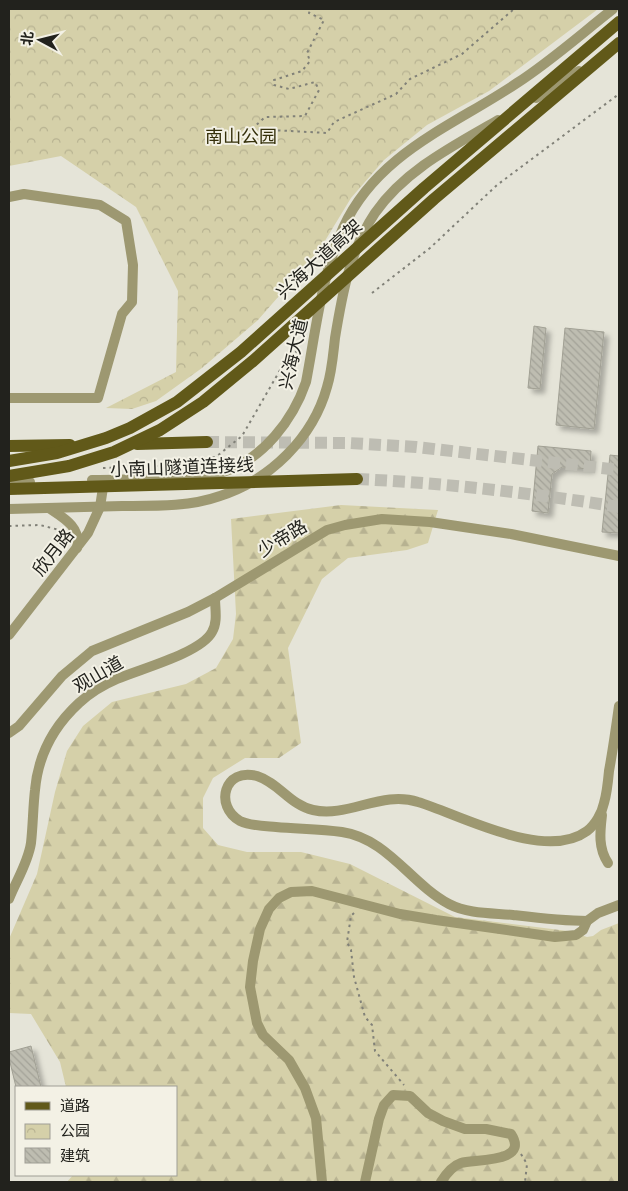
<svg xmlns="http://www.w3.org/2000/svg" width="628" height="1191" font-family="Roboto,'Noto Sans SC',sans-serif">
  <defs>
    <pattern id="forest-firs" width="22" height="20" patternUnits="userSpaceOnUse" patternTransform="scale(1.25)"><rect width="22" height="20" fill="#d5d0a9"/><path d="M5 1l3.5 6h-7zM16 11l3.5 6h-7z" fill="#b7b291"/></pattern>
    <pattern id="park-crowns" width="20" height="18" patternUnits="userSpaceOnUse" patternTransform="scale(1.25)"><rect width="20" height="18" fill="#d5d0a9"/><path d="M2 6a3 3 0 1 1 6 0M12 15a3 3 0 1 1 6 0" fill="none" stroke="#b7b291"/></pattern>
    <pattern id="building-back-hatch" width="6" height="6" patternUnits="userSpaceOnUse" patternTransform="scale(1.25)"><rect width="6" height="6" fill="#bebdb1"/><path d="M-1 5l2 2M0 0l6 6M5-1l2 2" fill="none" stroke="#a3a298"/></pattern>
    <filter id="shadow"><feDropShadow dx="4.5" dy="4.5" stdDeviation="2.5" flood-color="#0004"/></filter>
  </defs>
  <rect width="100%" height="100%" fill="#e5e4d8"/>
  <path fill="url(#forest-firs)" d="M341,505L438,510L428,543L407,550L348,558L322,579L288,648L301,743L279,758H245L213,778L203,798V828L218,845L247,852H301L350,864L455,917L568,931L587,937L593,936L601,930L619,923V1182H67L73,1175H176V1087H66L60,1062L31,1014L9,1013V939L37,874L55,792L67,751L83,726L112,702L186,684L216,668L233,639L236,614L231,519Z"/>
  <path fill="url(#park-crowns)" d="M9,9H598L489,91L427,125L384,160L351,198L320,249L258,320L202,368L156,401L132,409L106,408L176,372L178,291L136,207L61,156L9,166Z"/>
  <g fill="url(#building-back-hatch)" stroke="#a1a094" filter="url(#shadow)">
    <path d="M534,326L546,328L540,389L528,388Z"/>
    <path d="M565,328L604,332L594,429L556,425Z"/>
    <path d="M538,446L591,451L590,469L562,467L552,474L548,513L532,511Z"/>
    <path d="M610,455L619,456V533L602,532Z"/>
    <path d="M31,1046L41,1087H16L9,1058V1052Z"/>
  </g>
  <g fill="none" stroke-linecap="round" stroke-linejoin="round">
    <g stroke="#bebdb3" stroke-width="12" stroke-dasharray="12 6" stroke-linecap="butt">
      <path d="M207,442L349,443L416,447L619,470"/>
      <path d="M357,479C445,483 532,493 619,507"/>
    </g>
    <g stroke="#818178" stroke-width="2" stroke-dasharray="2.5 4" stroke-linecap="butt">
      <path d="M252,129L327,133L334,122L396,94L410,79L462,54L514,9"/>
      <path d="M252,129L265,117L305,116L319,90L315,82L289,89L274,85V80L302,71L310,61L307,53L324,20L309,13L311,9"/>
      <path d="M372,293L430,248L497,185L619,94"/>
      <path d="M103,468L184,465L204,461L217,456L242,436L283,365L299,349"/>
      <path d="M9,526L40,525L63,531"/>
      <path d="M354,913L351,916L347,942L351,950L354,977L365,1017L372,1025L375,1051L404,1085"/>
      <path d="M521,1154L527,1164L525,1182"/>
    </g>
    <g stroke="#9d9871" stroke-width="10">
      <path d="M536,98L579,71"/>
      <path d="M9,197L24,194L100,205L126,221L133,265L132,302L122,314L98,398H9"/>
      <path d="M92,480C118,480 144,479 169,478C187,477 206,478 223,472C263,459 293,420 306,382C316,330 321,277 343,228C377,153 453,126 517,83C551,61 581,34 613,9"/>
      <path d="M9,482H30"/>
      <path d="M49,508C64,518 81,527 77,548"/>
      <path d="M9,509C47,508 85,507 122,506C155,506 189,507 220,496C270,480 313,438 327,387C332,371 333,355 335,338C342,295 350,250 375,213C405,170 453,146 498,120"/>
      <path d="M9,635L88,533L100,507L104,481"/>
      <path d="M9,733L19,726L62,676L92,651L188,612L215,598L327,530L345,525L382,519L430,522L511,534L619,556"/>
      <path d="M602,815C600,832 598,848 608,863"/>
      <path d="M9,899C16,881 28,863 31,843C33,825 33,807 35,790C38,756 54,726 79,703C90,693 103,685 117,679C140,669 201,653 212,632C218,622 215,609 215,598"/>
      <path d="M587,921C562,921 538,918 513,915C492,913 468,914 449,904C410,883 388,839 342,832C320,829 298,829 276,827C264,826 251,826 240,821C214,806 224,767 257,776C279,783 290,805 313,810C348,818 382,790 418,802C461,815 545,862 587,831C595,825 602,813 604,803C607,793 608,782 609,771C613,749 616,728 619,706"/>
      <path d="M322,1182L316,1118L305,1088L289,1060L263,1035L257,1023L250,987L253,961L260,929L269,909L279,898L291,892L312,891L400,914L436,920L555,937L576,935L583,930L587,921L598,913L619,905"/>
      <path d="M365,1182L379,1119L384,1105L393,1095L410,1096L428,1113L443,1121L465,1129H486L511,1134C530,1163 475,1159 461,1163C452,1166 446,1174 441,1182"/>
    </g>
    <g stroke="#615919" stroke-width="12">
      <path d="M137,444L207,442"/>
      <path d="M9,446L70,445"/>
      <path d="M9,461L57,453L106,438L130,428L177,402L241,352L424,188L619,22"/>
      <path d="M9,476L69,466L114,452L160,430L203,402L253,361L434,199L619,43"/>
      <path d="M9,489L357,479"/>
    </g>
  </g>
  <g text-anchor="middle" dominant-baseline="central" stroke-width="4" stroke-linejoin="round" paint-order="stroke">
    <g font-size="18" fill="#35300a" stroke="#f3f1e5">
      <text x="241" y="136">南山公园</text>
    </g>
    <g font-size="18" fill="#22221d" stroke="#f3f1e5">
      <text transform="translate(319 259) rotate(-42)">兴海大道高架</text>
      <text transform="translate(293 354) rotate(-77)">兴海大道</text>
      <text transform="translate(182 467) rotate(-2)">小南山隧道连接线</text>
      <text transform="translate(282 538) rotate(-31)">少帝路</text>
      <text transform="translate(53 552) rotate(-52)">欣月路</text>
      <text transform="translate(98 674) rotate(-30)">观山道</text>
    </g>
  </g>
  <rect width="628" height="1191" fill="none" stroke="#22221d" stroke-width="20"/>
  <rect x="15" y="1086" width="162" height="90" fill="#f3f1e5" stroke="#9f9e95"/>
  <rect x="25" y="1102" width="25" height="8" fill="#615919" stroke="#9f9e95"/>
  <text x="60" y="1111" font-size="15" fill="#22221d">道路</text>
  <rect x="25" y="1124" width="25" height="15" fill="url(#park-crowns)" stroke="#9f9e95"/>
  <text x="60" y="1136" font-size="15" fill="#22221d">公园</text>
  <rect x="25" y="1148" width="25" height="15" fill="url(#building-back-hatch)" stroke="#9f9e95"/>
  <text x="60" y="1161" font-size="15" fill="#22221d">建筑</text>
  <g transform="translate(40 40) rotate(277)" stroke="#f3f1e5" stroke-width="4" paint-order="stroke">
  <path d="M0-4L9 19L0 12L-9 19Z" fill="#22221d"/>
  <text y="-8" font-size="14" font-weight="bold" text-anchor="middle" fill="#22221d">北</text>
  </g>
</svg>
